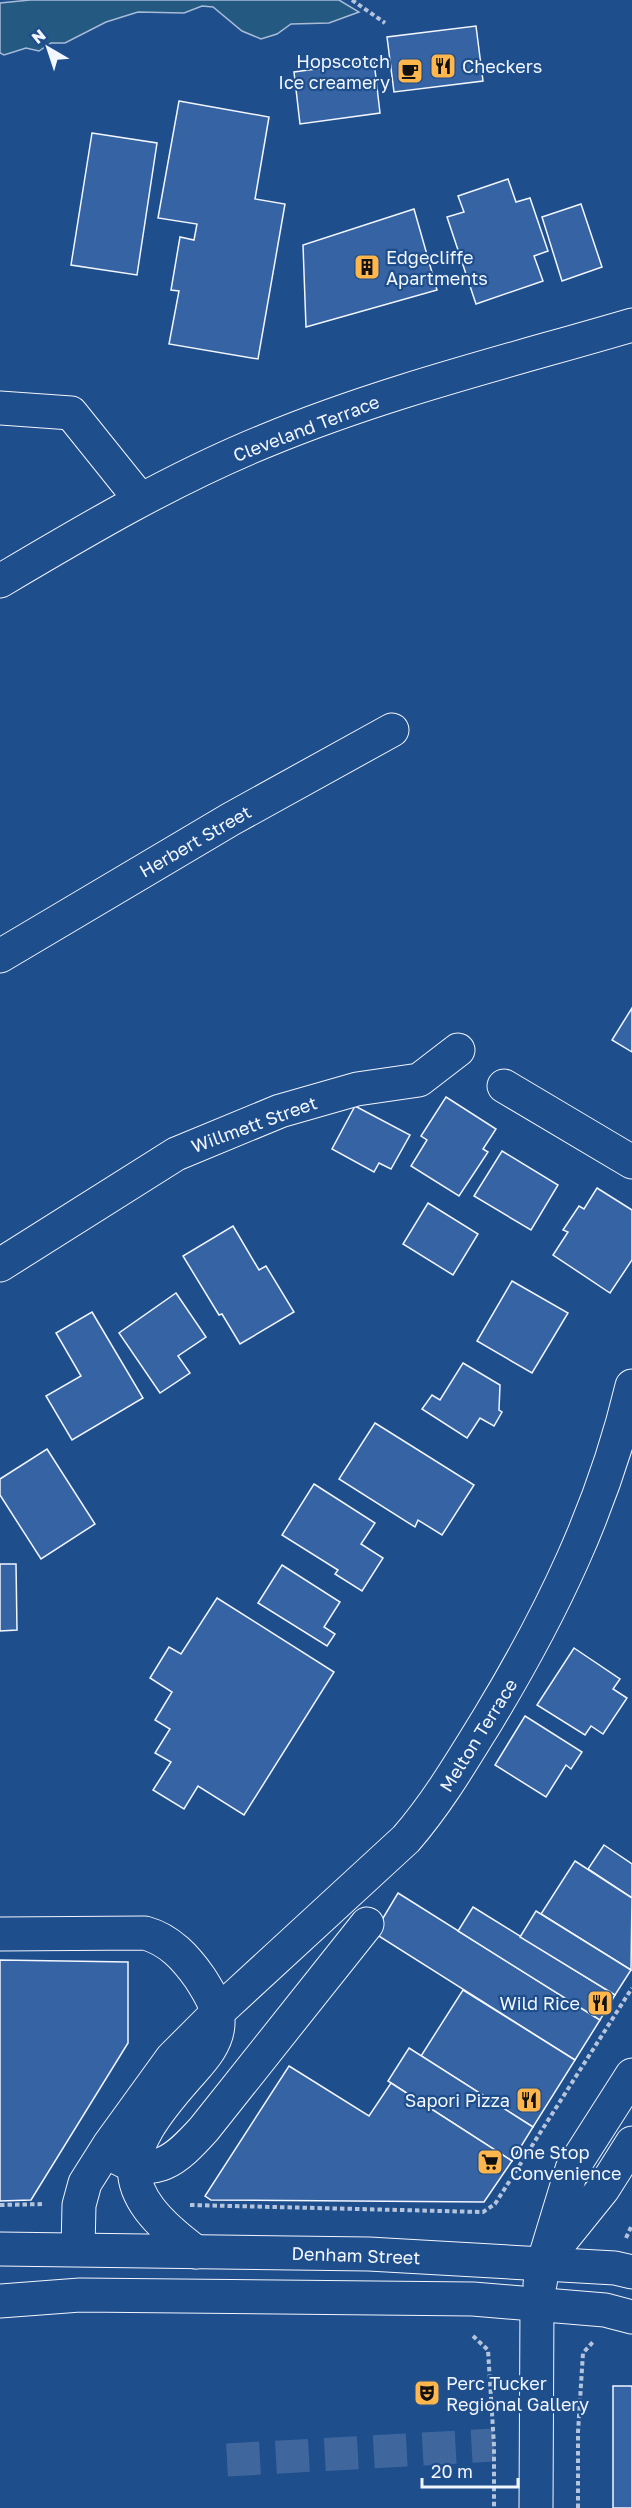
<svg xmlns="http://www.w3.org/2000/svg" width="632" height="2508" font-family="'Golos Text',sans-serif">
  <rect width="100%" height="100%" fill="#1f4e8c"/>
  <path fill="#245a82" stroke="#a8bbd7" stroke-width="1.5" d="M30,0H339L359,12L329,23L291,24L277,34L261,39L242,31L213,7L202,6L184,13L138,12L106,22L65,43H51L39,51L26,48L4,55L0,53V3Z"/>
  <g fill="#3563a3" stroke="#f2f6ff" stroke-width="1.5">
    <path d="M476,26L483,81L394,92L387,37Z"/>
    <path d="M374,61L380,113L300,124L294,72Z"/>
    <path d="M179,101L269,117L255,199L285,204L258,359L169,344L179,291L171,290L180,237L194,240L197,224L158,218Z"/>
    <path d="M92,133L157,143L137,275L71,265Z"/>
    <path d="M508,179L516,202L530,198L548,251L534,256L543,281L476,304L447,217L464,212L458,196Z"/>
    <path d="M581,204L602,267L562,281L542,217Z"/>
    <path d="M414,209L437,290L306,327L303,245Z"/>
    <path d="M632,1008V1052L612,1040Z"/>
    <path d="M446,1097L496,1129L483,1149L488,1152L459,1196L411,1166L427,1140L421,1136Z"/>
    <path d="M355,1106L410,1135L391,1169L379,1163L374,1172L332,1149Z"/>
    <path d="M502,1151L558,1185L531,1230L474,1196Z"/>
    <path d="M597,1188L632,1210V1260L610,1293L553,1255L568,1232L563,1230L579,1206L584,1209Z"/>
    <path d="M428,1203L478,1234L453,1275L403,1244Z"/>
    <path d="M233,1226L259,1270L266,1266L294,1312L240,1344L222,1314L219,1315L183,1256Z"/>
    <path d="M512,1281L568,1313L532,1373L477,1341Z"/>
    <path d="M176,1293L206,1337L178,1356L190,1373L160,1393L119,1333Z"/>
    <path d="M92,1312L143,1398L72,1440L46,1396L81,1376L56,1333Z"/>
    <path d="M463,1363L500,1385L499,1410L502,1412L494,1426L480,1418L467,1438L422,1409L432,1395L440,1400Z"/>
    <path d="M375,1423L474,1485L442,1535L418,1520L415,1527L339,1479Z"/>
    <path d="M47,1449L95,1524L41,1559L0,1495V1479Z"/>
    <path d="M314,1484L375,1523L361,1544L383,1558L362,1591L335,1574L338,1570L282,1535Z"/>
    <path d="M0,1564H16L17,1630L0,1631Z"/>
    <path d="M282,1565L340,1602L324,1627L335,1634L327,1646L258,1603Z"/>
    <path d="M217,1598L334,1672L244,1815L198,1786L184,1809L153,1790L171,1762L155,1753L170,1729L155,1720L172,1692L150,1678L169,1647L181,1654Z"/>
    <path d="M574,1648L620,1679L613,1689L627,1698L603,1734L591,1726L585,1735L537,1705Z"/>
    <path d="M525,1716L582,1752L571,1769L566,1765L546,1797L495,1765Z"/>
    <path d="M604,1845L632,1864V1898L588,1869Z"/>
    <path d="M575,1861L632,1898L631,1970L541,1914Z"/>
    <path d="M398,1893L600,2020L575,2060L374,1933Z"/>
    <path d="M473,1907L615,1995L600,2020L458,1931Z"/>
    <path d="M536,1911L631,1970L615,1995L520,1937Z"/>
    <path d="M0,1960L128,1962V2043L31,2200L0,2201Z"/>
    <path d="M463,1990L575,2060L533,2127L421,2056Z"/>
    <path d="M409,2048L533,2127L512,2161L388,2081Z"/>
    <path d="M289,2066L369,2116L391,2083L512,2161L484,2202L211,2200L205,2196Z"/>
    <rect x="613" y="2386" width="19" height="122"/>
  </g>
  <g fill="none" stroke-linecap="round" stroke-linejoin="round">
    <path stroke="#3f679d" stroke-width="33" stroke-dasharray="33 16" stroke-linecap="butt" d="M227,2460L494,2445"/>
    <g stroke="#f2f6ff" stroke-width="35">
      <g id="minor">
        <path d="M0,408L71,413L140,499"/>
        <path d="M0,581C86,530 172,479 265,441C383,392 509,361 632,325"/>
        <path d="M0,956L231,819L392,730"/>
        <path d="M504,1086L632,1162"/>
        <path d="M0,1265L176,1154L280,1111L357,1089L419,1080L458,1050"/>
        <path d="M0,1934L145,1933C170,1940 186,1958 200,1978C209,1992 219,2008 218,2024C217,2046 199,2063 186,2078C120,2153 111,2189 196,2252"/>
        <path d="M114,2156C155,2180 176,2160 204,2129L367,1924"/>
        <path d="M78,2249L79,2205L85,2183L109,2145L172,2058L217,2013L406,1839C438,1802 462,1761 488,1719C552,1613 603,1508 632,1386"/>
        <path d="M536,2508L537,2304"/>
      </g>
    </g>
    <g stroke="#f2f6ff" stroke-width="35">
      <g id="major">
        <path d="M0,2249L369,2254L615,2268L632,2272"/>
        <path d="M553,2251L603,2189L632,2143"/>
        <path d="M540,2284L543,2264L572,2169L632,2075"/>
        <path d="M0,2301L80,2295L473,2299L605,2310L632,2317"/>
      </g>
    </g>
    <g stroke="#b3c4dc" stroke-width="4" stroke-dasharray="4.5 3" stroke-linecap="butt">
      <path d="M352,0L385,23"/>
      <path d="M0,2205L45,2204"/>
      <path d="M190,2205L483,2212L495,2204L632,1988"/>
      <path d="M626,2238L632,2225"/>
      <path d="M473,2336L488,2350L494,2445V2508"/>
      <path d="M578,2508V2432L583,2353L593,2342"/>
    </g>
    <use href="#minor" stroke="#1f4e8c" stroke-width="33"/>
    <use href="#major" stroke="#1f4e8c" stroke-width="33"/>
  </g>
  <defs>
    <g id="restaurant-square" transform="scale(1.35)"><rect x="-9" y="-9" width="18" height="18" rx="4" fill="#ffb74d" stroke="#1f4e8c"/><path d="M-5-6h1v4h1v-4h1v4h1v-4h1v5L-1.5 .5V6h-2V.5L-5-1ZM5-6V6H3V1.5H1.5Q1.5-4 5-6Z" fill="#111"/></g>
    <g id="cafe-square" transform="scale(1.35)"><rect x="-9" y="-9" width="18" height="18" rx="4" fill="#ffb74d" stroke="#1f4e8c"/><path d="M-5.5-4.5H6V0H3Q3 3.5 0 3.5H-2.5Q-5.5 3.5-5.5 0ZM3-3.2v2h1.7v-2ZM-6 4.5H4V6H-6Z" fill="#111"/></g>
    <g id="building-square" transform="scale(1.35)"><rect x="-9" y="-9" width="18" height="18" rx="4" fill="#ffb74d" stroke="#1f4e8c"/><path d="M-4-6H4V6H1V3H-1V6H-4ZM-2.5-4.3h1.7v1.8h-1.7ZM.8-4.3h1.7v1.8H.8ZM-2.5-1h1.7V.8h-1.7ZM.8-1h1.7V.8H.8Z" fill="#111"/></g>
    <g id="supermarket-square" transform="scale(1.35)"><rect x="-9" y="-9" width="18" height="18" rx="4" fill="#ffb74d" stroke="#1f4e8c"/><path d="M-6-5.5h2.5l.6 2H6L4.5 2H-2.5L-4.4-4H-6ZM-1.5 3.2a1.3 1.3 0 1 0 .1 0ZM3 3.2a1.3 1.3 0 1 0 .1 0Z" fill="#111"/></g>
    <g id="theatre-square" transform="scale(1.35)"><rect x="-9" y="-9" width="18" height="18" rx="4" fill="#ffb74d" stroke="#1f4e8c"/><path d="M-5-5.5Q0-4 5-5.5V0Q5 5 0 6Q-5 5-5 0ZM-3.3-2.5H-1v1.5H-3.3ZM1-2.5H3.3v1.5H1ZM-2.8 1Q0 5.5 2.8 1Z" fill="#111"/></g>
  </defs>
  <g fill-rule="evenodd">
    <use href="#restaurant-square" x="443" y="66"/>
    <use href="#cafe-square" x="410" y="71"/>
    <use href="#building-square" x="367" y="267"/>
    <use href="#restaurant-square" x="600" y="2003"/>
    <use href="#restaurant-square" x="529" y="2100"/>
    <use href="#supermarket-square" x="490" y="2162"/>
    <use href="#theatre-square" x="427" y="2393"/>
  </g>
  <g text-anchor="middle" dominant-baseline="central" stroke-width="4.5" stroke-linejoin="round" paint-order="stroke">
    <g font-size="18" fill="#f2f6ff" stroke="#1f4e8c" text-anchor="start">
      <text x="390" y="61" text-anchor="end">Hopscotch<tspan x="390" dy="21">Ice creamery</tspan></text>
      <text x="462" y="66">Checkers</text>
      <text x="386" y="257">Edgecliffe<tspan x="386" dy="21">Apartments</tspan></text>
      <text x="580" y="2003" text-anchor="end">Wild Rice</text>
      <text x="510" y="2100" text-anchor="end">Sapori Pizza</text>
      <text x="510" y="2152">One Stop<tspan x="510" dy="21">Convenience</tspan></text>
      <text x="446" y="2383">Perc Tucker<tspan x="446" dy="21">Regional Gallery</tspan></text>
    </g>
    <g font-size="18" fill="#f2f6ff" stroke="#1f4e8c">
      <text transform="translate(306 428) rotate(-21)">Cleveland Terrace</text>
      <text transform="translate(195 841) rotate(-30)">Herbert Street</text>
      <text transform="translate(254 1124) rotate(-20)">Willmett Street</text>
      <text transform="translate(478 1735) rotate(-58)">Melton Terrace</text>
      <text transform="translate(356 2255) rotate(2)">Denham Street</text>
    </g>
  </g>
  <g transform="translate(48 48) rotate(321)" stroke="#1f4e8c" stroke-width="4.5" paint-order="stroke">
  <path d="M0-4.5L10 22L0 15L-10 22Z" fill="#f2f6ff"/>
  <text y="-9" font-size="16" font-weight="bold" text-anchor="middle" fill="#f2f6ff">N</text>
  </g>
  <path d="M422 2478v9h96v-9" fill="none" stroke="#f2f6ff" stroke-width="3"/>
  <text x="431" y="2478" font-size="18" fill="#f2f6ff" stroke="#1f4e8c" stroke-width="4.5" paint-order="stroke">20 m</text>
</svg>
